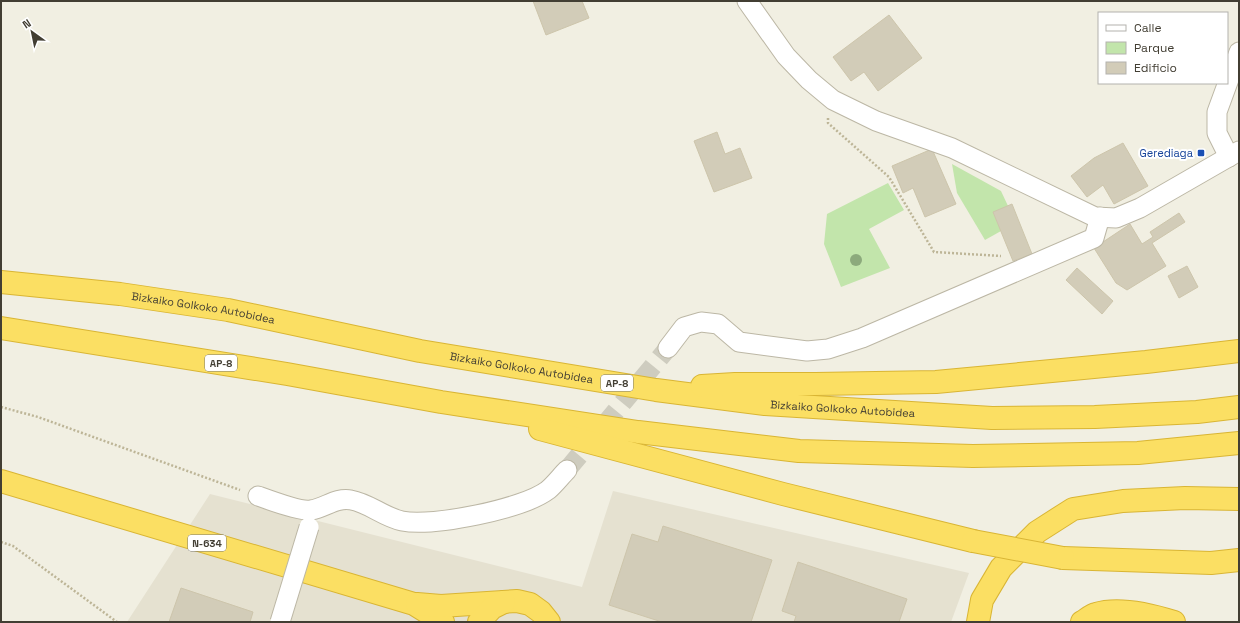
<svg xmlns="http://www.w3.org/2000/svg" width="1240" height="623" font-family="'Space Grotesk',sans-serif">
  <rect width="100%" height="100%" fill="#f1efe2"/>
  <path fill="#e5e1d0" d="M613,491L969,573L951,622H127L210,494L582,587Z"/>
  <g fill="#c2e5ab">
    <path d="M952,164L1001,191L1008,206L1001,231L985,240L957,193Z"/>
    <path d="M888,183L904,210L869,229L890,268L841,287L824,244L827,214Z"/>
  </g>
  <g fill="#d2ccb8" stroke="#cdc5ab">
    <path d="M533,1H582L589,18L546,35Z"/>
    <path d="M889,15L922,58L878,91L864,72L851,81L833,57Z"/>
    <path d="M717,132L725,154L740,148L752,178L714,192L694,141Z"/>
    <path d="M1123,143L1148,186L1114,204L1103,185L1087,197L1071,176L1094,158Z"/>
    <path d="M932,149L956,204L925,217L913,188L903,193L892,166Z"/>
    <path d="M1012,204L1032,254L1013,261L993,212Z"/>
    <path d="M1179,213L1185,222L1152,243L1166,266L1127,290L1116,283L1094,248L1130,224L1142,244L1153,237L1150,232Z"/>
    <path d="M1187,266L1198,287L1179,298L1168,276Z"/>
    <path d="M1077,268L1113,301L1102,314L1066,280Z"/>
    <path d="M663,526L772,560L751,622H662L609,605L632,534L658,542Z"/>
    <path d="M798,562L907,599L899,622H794L796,616L782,611Z"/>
    <path d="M181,588L253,612L250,622H169Z"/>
  </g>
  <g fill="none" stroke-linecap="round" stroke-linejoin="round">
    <path stroke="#ceccbf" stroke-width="19" stroke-dasharray="19 10" stroke-linecap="butt" d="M567,470L668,348"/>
    <g stroke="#bcb7a5" stroke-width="21">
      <g id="minor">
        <path d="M747,1L786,56L809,80L833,100L876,121L952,148L1095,217L1116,218L1140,208L1239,151"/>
        <path d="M1229,157L1217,133V112L1239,52"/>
        <path d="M668,348L684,327L701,322L718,324L739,342L807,351L828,349L862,338L1094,238L1100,217"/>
        <path d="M258,496C269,500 301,512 311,510C325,508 336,497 351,500C369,503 383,517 402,521C433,527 523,509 548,490C555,484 561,476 567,470"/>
      </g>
    </g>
    <g stroke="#d9b534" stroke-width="24">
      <g id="highway">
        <path id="s1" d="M1,282L120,294L228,310L420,351L656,390L765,404L992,418L1095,417L1197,412L1239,407"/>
        <path d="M1,328L287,374L441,402L638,432L799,451L973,456L1138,453L1239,443"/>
        <path d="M702,386L735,384H815L936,382L1146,362L1239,351"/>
        <path d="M540,429L783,494L973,541"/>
        <path d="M1,481L414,604L443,622"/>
        <path d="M1063,558L1211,563L1239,560"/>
        <path d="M417,604L441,606L517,601L530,604L541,612L549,622"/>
        <path d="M479,622L492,608L504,602"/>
        <path d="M978,622L982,600L1001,568L1037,532L1073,509L1123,501L1185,498L1239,499"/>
        <path d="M1082,622C1086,620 1091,615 1096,614C1118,607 1152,615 1174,622"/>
      </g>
    </g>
    <g stroke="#bdb597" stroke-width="2.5" stroke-dasharray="2 2" stroke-linecap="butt">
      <path d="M828,118V123L889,177L934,252L1001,256"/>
      <path d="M1,407L38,417L240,490"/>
      <path d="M1,542L13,546L117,622"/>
    </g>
    <use href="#minor" stroke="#fff" stroke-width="19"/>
    <use href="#highway" stroke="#fbdf63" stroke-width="22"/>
    <g stroke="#bcb7a5" stroke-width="21" stroke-linecap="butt">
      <path id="minor-bridge" d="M280,622L309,527"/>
    </g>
    <g stroke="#d9b534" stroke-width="24" stroke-linecap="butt">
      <path id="highway-bridge" d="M973,541L1063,558"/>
    </g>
    <use href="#minor-bridge" stroke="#fff" stroke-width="19"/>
    <use href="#highway-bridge" stroke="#fbdf63" stroke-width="22"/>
  </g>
  <circle fill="#8caa7c" cx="856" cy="260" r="6"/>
  <rect fill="#1a4fb4" stroke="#fff" stroke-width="1.5" x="1197" y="149" width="8" height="8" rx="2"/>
  <g text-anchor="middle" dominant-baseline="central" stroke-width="4" stroke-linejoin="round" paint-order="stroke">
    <g fill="#fff" stroke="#7b7870" stroke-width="1">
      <rect x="205" y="355" width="32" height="16" rx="3"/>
      <rect x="601" y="375" width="32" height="16" rx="3"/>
      <rect x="188" y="535" width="38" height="16" rx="3"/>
    </g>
    <g font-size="10" font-weight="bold" fill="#423e33">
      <text x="221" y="363">AP-8</text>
      <text x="617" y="383">AP-8</text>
      <text x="207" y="543">N-634</text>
    </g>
    <g font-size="11" fill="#164399" stroke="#fff" text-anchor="end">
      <text x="1193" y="153">Gerediaga</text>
    </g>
    <g font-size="11" fill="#423e33" stroke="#fff">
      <text stroke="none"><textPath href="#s1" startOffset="204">Bizkaiko Golkoko Autobidea</textPath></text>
      <text stroke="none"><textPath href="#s1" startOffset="528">Bizkaiko Golkoko Autobidea</textPath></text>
      <text stroke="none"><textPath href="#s1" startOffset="852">Bizkaiko Golkoko Autobidea</textPath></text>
    </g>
  </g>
  <rect width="1240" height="623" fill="none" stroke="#423e33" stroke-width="4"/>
  <rect x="1098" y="12" width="130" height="72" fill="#ffffff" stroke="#b3b2ad"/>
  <rect x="1106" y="25" width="20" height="6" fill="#ffffff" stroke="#b3b2ad"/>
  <text x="1134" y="32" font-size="12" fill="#423e33">Calle</text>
  <rect x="1106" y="42" width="20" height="12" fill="#c2e5ab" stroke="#b3b2ad"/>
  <text x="1134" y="52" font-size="12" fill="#423e33">Parque</text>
  <rect x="1106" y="62" width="20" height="12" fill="#d2ccb8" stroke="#b3b2ad"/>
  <text x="1134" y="72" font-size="12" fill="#423e33">Edificio</text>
  <g transform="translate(32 32) rotate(327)" stroke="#ffffff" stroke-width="3" paint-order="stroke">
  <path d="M0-3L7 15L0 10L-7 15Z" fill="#423e33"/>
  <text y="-6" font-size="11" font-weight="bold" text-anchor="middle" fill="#423e33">N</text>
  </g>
</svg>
